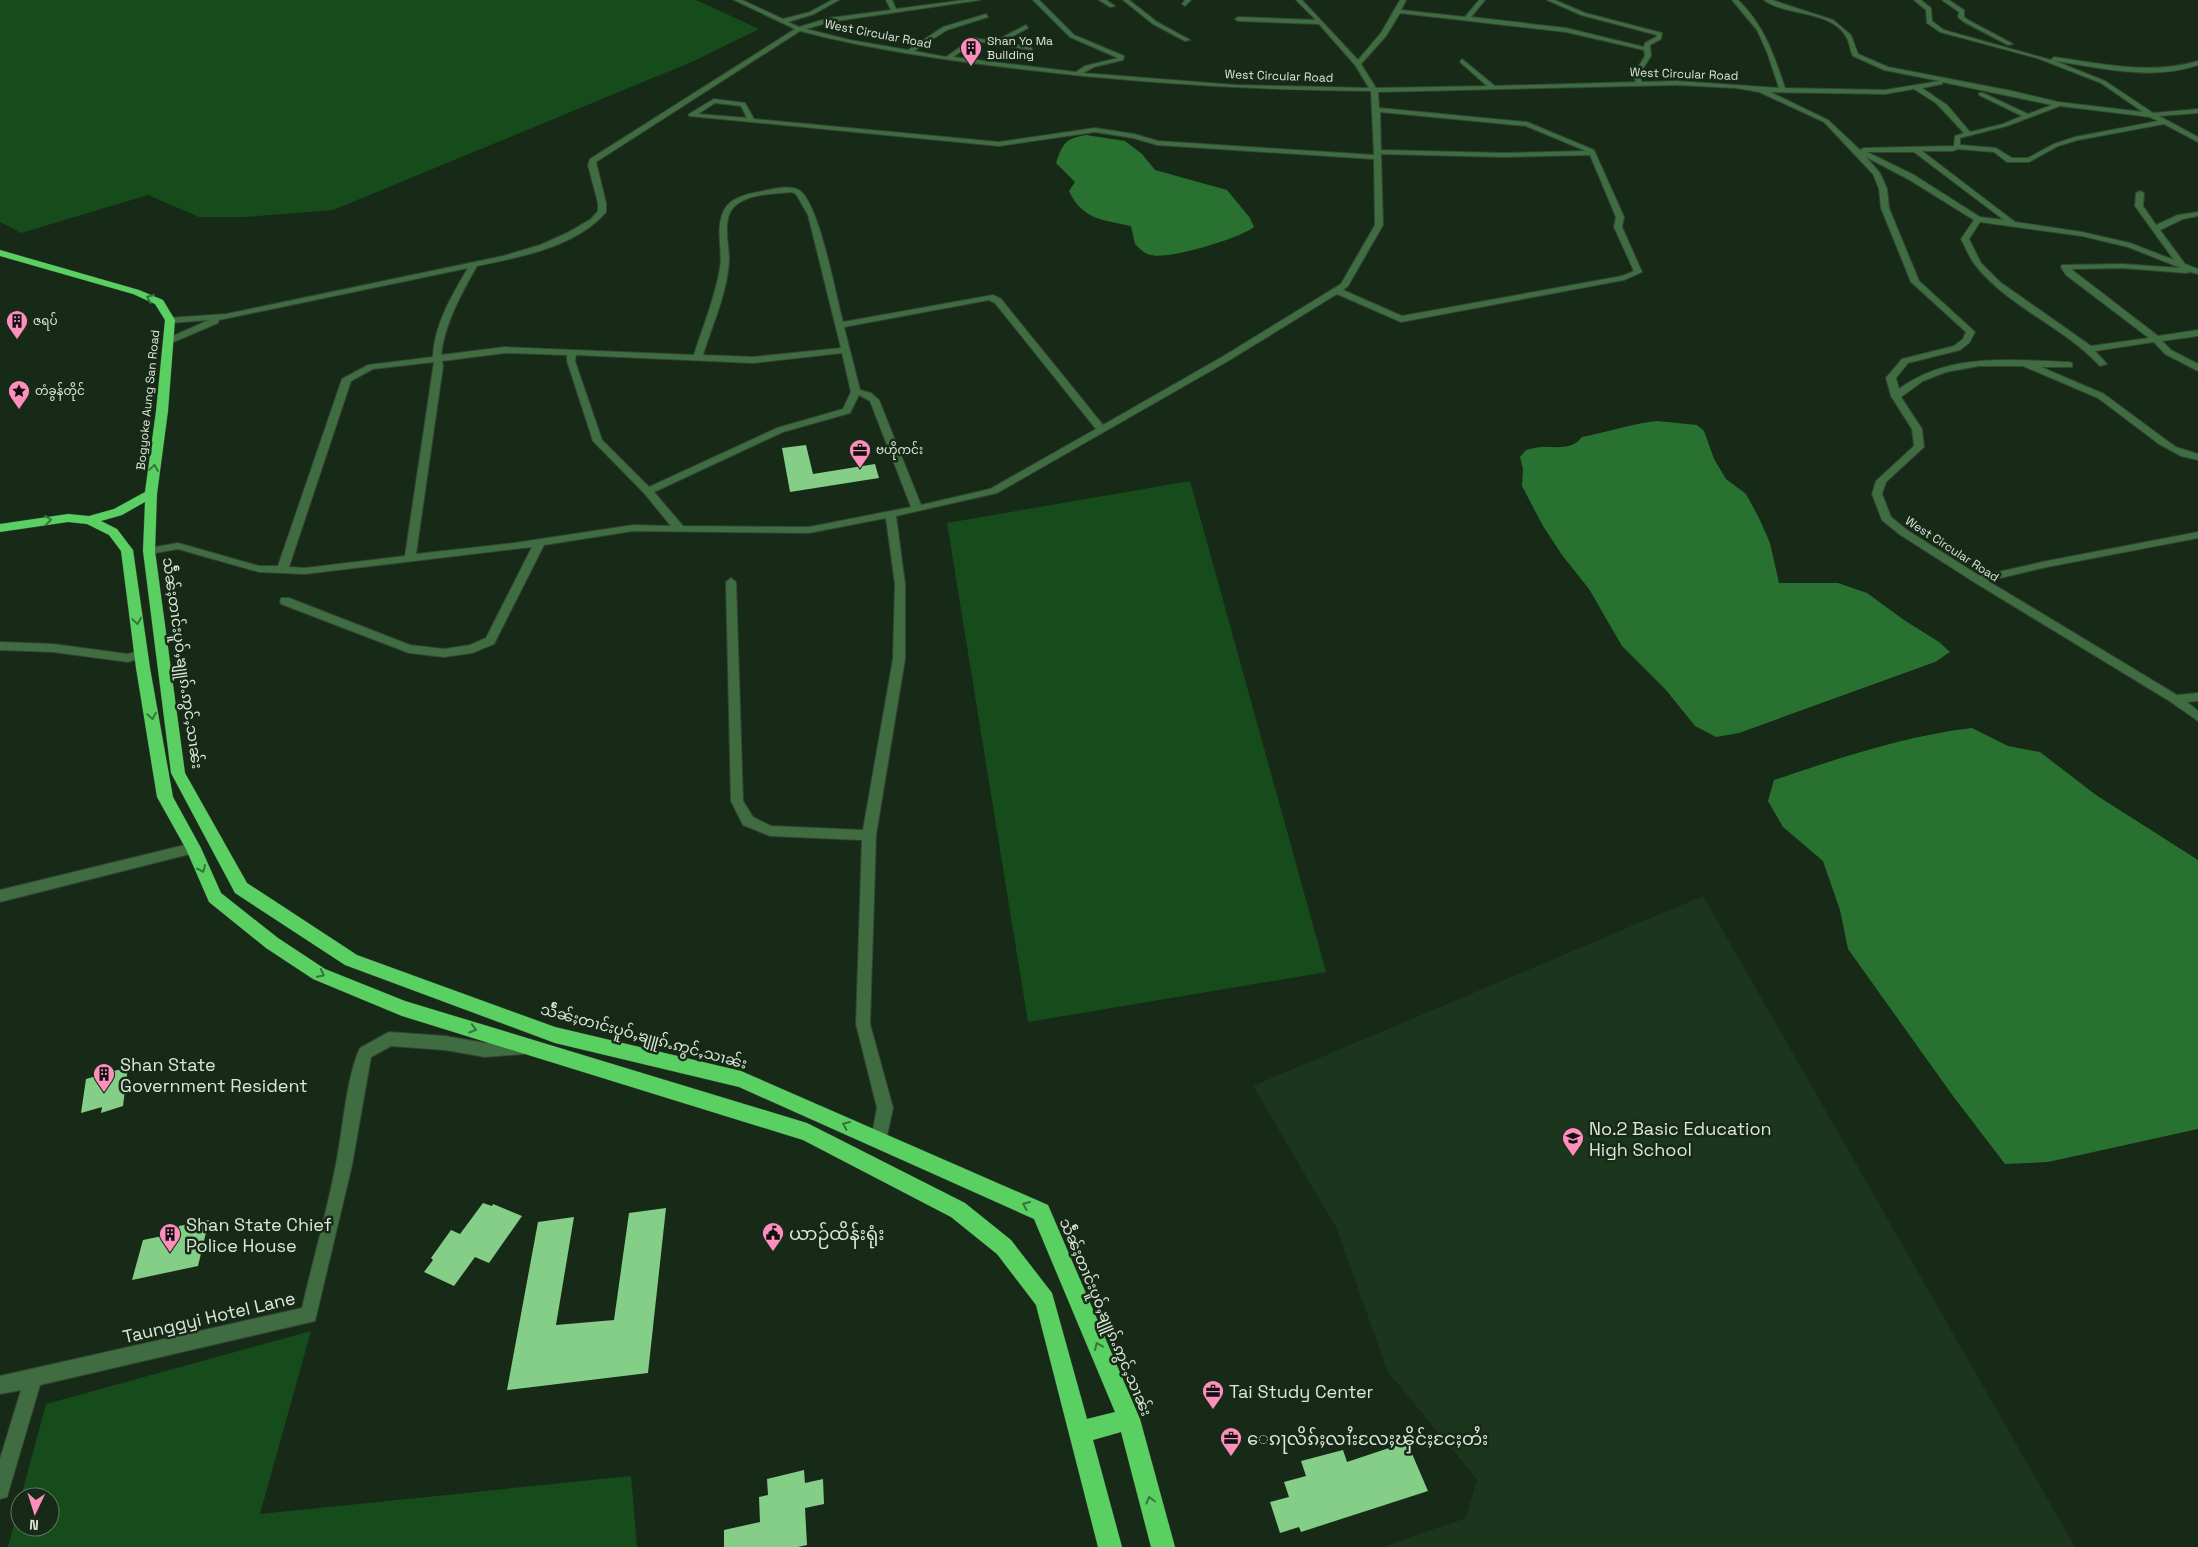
<svg xmlns="http://www.w3.org/2000/svg" width="2198" height="1547" font-family="'Space Grotesk','Noto Sans Myanmar',sans-serif">
  <rect width="100%" height="100%" fill="#172a17"/>
  <path fill="#1c351d" d="M1703,896L2075,1547H1382L1466,1518L1477,1479L1388,1372L1336,1227L1253,1086Z"/>
  <g fill="#164c1b">
    <path d="M0,0H696L759,29L694,61L333,210L245,217H199L148,195L21,233L0,222Z"/>
    <path d="M1190,481L1326,972L1028,1022L947,523Z"/>
    <path d="M311,1331L260,1514L631,1476L637,1547H8L20,1502V1527H50V1497H21L46,1404Z"/>
  </g>
  <g fill="#297130">
    <path d="M1086,135L1125,141L1142,154L1155,170L1227,190L1250,218L1254,227C1241,238 1168,260 1151,255C1145,254 1139,248 1135,244L1131,226C1104,220 1082,220 1069,191L1075,182L1056,163C1063,143 1065,139 1086,135Z"/>
    <path d="M1657,421L1697,425L1704,431L1714,459L1726,479L1746,494L1759,518L1770,543L1779,583H1838L1867,593L1904,620L1939,642L1950,652L1935,662L1739,733L1716,737L1695,726L1666,690L1622,646L1589,589L1562,555L1543,526L1522,486L1523,469L1520,457L1526,450C1532,449 1539,446 1546,447C1560,447 1573,449 1582,437C1608,432 1631,424 1657,421Z"/>
    <path d="M1972,728L2008,746L2040,752L2096,795L2198,860V1129L2048,1162L2005,1164L1953,1096L1848,949L1840,910L1823,861L1783,827L1768,801L1774,780C1840,758 1904,736 1972,728Z"/>
  </g>
  <g fill="#85ce87">
    <path d="M806,445L813,474L875,464L879,478L790,492L782,448Z"/>
    <path d="M128,1067L123,1106L101,1113L102,1107L81,1113L86,1079Z"/>
    <path d="M483,1203L492,1206L493,1204L522,1216L489,1263L475,1257L454,1286L424,1272L433,1260L431,1258L451,1230L460,1234Z"/>
    <path d="M666,1208L648,1373L507,1390L538,1222L574,1217L556,1325L614,1320L629,1213Z"/>
    <path d="M209,1220L198,1266L132,1280L143,1240L177,1233L179,1226Z"/>
    <path d="M1407,1442L1428,1491L1301,1532L1299,1527L1280,1533L1270,1502L1289,1497L1284,1482L1306,1476L1301,1461L1343,1450L1347,1462Z"/>
    <path d="M804,1470L805,1483L823,1479L824,1504L805,1508L807,1545L798,1547H724V1530L760,1522L759,1497L768,1495L767,1479Z"/>
  </g>
  <g fill="none" stroke-linecap="round" stroke-linejoin="round">
    <g stroke="#324432" stroke-width="2">
      <g id="minor">
        <path d="M734,0H742L783,19L810,12L832,0H839L814,14L788,22L799,27L829,18L891,10L886,0H892L896,9L964,0H980L830,22L806,29L850,40L908,50L943,27L986,14L988,17L947,30L914,51L946,57L973,38L995,41L1026,25L1028,28L1002,42L1032,48V50L976,41L953,57L1076,72L1085,66L1118,58L1070,37L1033,0H1039L1074,35L1124,56L1123,60L1094,67L1083,73L1236,85L1369,88L1355,65L1319,24L1238,21L1235,19L1238,17L1316,20L1296,0H1302L1358,60L1381,33L1400,0H1406L1401,10L1465,17L1479,0H1485L1471,17L1566,28L1644,47L1645,43L1656,37L1657,35L1581,15L1547,0H1555L1585,13L1662,33L1661,39L1650,45L1651,56L1639,75L1642,82L1677,81L1779,88L1767,52L1757,30L1732,0H1738C1764,25 1774,55 1785,88L1885,90L1940,81L1884,70L1853,56C1850,51 1850,44 1847,38C1831,9 1787,17 1764,0H1772L1833,20L1851,35L1858,54L1888,67L2012,91L2058,102L2143,112L2101,83L2037,58L1940,32L1927,23L1926,10L1914,0H1921L1931,8L1932,21L1944,30L2051,60L2054,57C2104,64 2149,75 2198,61V65C2152,81 2102,68 2055,61L2105,81L2153,113L2198,109V113L2159,116L2198,137V142L2164,124L2078,140L2058,146L2029,162H2007L1994,152L1958,149L1953,151H1922L2015,222L2082,232L2130,243L2174,260L2135,206L2136,193L2140,191L2144,193L2143,206L2156,225L2178,215L2198,212V216L2183,219L2160,230L2185,264L2198,269V274L2190,272L2186,273L2122,268L2071,269L2158,336L2198,330V336L2162,341L2171,350L2198,364V371L2165,354L2154,342L2095,351L2107,364L2100,366C2064,327 2010,308 1976,266C1970,259 1966,248 1961,239L1974,220L1908,179L1866,157L1880,173L1887,189L1889,208L1919,281L1975,332L1969,343L1960,350L1908,363L1896,378L1899,389C1948,352 2011,360 2069,362L2072,363V367H2041L2104,394L2166,440L2176,447L2198,454V460L2181,456L2159,444L2098,398L2023,366H1979L1946,372L1923,381L1901,397L1922,429L1924,447L1886,482L1882,494L1891,517L1907,530L1980,576L2047,561L2198,532V538L2047,567L1988,581L2177,695L2198,693V701L2187,702L2198,711V721L2171,702L1974,582L1899,534L1882,520L1872,494L1876,481L1914,446L1912,429L1891,396L1886,378L1902,359L1954,346L1963,339L1966,332L1911,282L1881,208L1879,189L1873,174L1824,122L1759,92L1736,88L1677,85L1378,92L1379,108L1527,122L1594,150L1624,217L1622,227L1642,272L1624,280L1401,322L1337,294L1228,361L997,493L896,516L905,584V659L876,835L870,1024L893,1108L885,1145L879,1147L873,1145L871,1140L877,1108L856,1024L862,840L770,836L743,825L731,801L726,582L731,578L736,582L743,801L753,817L771,826L863,830L893,659L895,584L886,518L809,533L633,531L544,545L494,644L472,653L444,657L409,653L281,604L280,601L281,598H289L410,645L444,649L470,645L486,638L532,547L305,574L259,572L178,549L149,554L144,551L149,548L178,543L259,566H278L342,379L368,365L433,357C434,325 452,295 468,268L219,320L218,323L169,344L166,343V339L209,320L170,323L167,322V318L226,314L503,256L540,245L567,233L591,219L598,211V203L588,165L590,159L795,29ZM1400,13L1566,32L1644,50L1645,56L1633,75L1636,82L1495,86L1462,59L1460,62L1487,86L1376,88L1361,64L1386,36ZM800,31C873,50 945,60 1020,69C1137,83 1253,90 1371,91L1374,155L1158,141L1134,134L1095,128L999,142L754,119L745,103L714,99L689,114V116L999,146L1095,132L1133,138L1157,145L1374,159L1375,225L1341,284L1222,357L1103,425L1001,299L993,295L843,322C836,297 819,202 799,190C789,184 769,190 758,192C743,195 727,199 722,215C716,232 723,251 720,268C715,298 703,326 694,355L505,347L441,355C445,323 461,294 477,266C520,257 576,247 606,212V203L596,162ZM1942,82L2052,105L2028,114L1983,93H1979V95L2022,116L2003,124L1970,132L1947,105L1922,88L1942,84ZM1914,89L1936,103L1964,133L1955,136L1954,146L1864,148L1860,150L1828,120L1770,92L1885,94ZM715,103L741,106L747,118L698,114ZM2060,106L2150,117L2158,121L2075,137L2054,144L2028,158H2012L1996,148L1960,145V138L2007,126ZM1380,112L1526,126L1586,151L1504,153L1381,150ZM1867,152H1914L2004,220L1980,217L1914,175ZM1381,154L1504,157L1590,155L1616,217L1614,227L1634,271L1622,276L1402,316L1343,290L1348,286L1383,225ZM792,192L796,194L808,215L841,348L753,357L703,355C712,325 728,292 729,259C729,243 721,217 736,205C751,193 775,194 792,192ZM1980,222L2082,236L2128,247L2181,268L2122,264L2062,265L2061,267L2066,275L2149,338L2091,346L2000,282L1981,263L1969,239ZM989,300L995,303L1096,429L990,489L921,505L879,400L871,393L860,390L844,327ZM505,353L567,355V361L593,441L644,493L671,526L633,525L514,543L416,554L443,366L442,361ZM842,353L851,392L843,409L777,428L649,487L602,440L575,361L576,355L753,363ZM434,362L405,556L305,568L289,567L351,381L373,369ZM859,395L870,401L911,507L809,527L683,526L654,492L783,432L850,413Z"/>
        <path d="M1099,0H1106L1115,6L1110,7Z"/>
        <path d="M1123,0H1129L1157,22L1190,40L1185,41L1153,24Z"/>
        <path d="M1185,0H1191L1185,6L1182,4Z"/>
        <path d="M1942,0H1949L1964,10V17L1968,20L2013,44L2008,45L1964,22L1958,17L1959,12Z"/>
        <path d="M0,642L53,644L128,654L141,650L147,654L145,657L128,662L53,652L0,650Z"/>
        <path d="M193,843L198,844L200,848L198,852L0,902V890Z"/>
        <path d="M389,1032L445,1036L485,1043L523,1040L528,1042L530,1047L528,1052L523,1054L485,1057L445,1050L391,1046L371,1057L352,1165L315,1321L40,1385L9,1490L7,1497L0,1499V1459L21,1390L0,1394V1376L302,1308C313,1260 327,1212 336,1164C343,1130 346,1078 360,1048Z"/>
      </g>
    </g>
    <g stroke="#324432" stroke-width="1">
      <path id="highway" d="M0,250L139,290L163,300L175,320L168,411L157,494L155,551L185,773L247,883L357,955L555,1027L741,1071L1048,1205L1140,1419L1175,1547H1151L1121,1432L1093,1440L1122,1547H1098L1036,1305L997,1254L951,1217L803,1140L402,1016L313,979L266,948L209,902L186,849L157,797L136,668L121,551L109,535L87,524L68,522L0,532V524L68,514L89,516L114,509L145,492L156,411L165,320L155,304L133,294L0,256ZM145,502L143,551L171,773L235,893L345,965L555,1043L739,1087L1034,1219L1115,1412L1087,1419L1052,1293L1011,1240L965,1203L807,1123L405,1001L325,969L278,938L221,893L201,848L173,797L150,668L133,550L117,529L101,521L122,515Z"/>
    </g>
    <use href="#minor" fill="#406c42" fill-rule="evenodd"/>
    <use href="#highway" fill="#5ad063" fill-rule="evenodd"/>
  </g>
  <defs><path id="oneway-chevron" d="M-2-3.5L2.5 0L-2 3.5" fill="none" stroke-width="1.6" stroke-linecap="round" stroke-linejoin="round" transform="scale(1.25)"/></defs>
  <g stroke="#357539">
    <use href="#oneway-chevron" transform="translate(150 298) rotate(-156)"/>
    <use href="#oneway-chevron" transform="translate(154 468) rotate(-82)"/>
    <use href="#oneway-chevron" transform="translate(48 520) rotate(-6)"/>
    <use href="#oneway-chevron" transform="translate(137 621) rotate(82)"/>
    <use href="#oneway-chevron" transform="translate(152 716) rotate(80)"/>
    <use href="#oneway-chevron" transform="translate(202 869) rotate(66)"/>
    <use href="#oneway-chevron" transform="translate(321 974) rotate(27)"/>
    <use href="#oneway-chevron" transform="translate(473 1029) rotate(17)"/>
    <use href="#oneway-chevron" transform="translate(846 1125) rotate(-156)"/>
    <use href="#oneway-chevron" transform="translate(1026 1205) rotate(-156)"/>
    <use href="#oneway-chevron" transform="translate(1098 1346) rotate(-113)"/>
    <use href="#oneway-chevron" transform="translate(1150 1500) rotate(-105)"/>
  </g>
  <defs>
    <g id="building-pin" transform="scale(1.125)"><path d="M0 17L-7.5 6A9.5 9.5 0 1 1 7.5 6Z" fill="#fe8ebc" stroke="#172a17"/><path d="M-4-6H4V6H1V3H-1V6H-4ZM-2.5-4.3h1.7v1.8h-1.7ZM.8-4.3h1.7v1.8H.8ZM-2.5-1h1.7V.8h-1.7ZM.8-1h1.7V.8H.8Z" fill="#111"/></g>
    <g id="sight-pin" transform="scale(1.125)"><path d="M0 17L-7.5 6A9.5 9.5 0 1 1 7.5 6Z" fill="#fe8ebc" stroke="#172a17"/><path d="M0-6L1.8-2.2L6-1.7L2.9 1.2L3.7 5.4L0 3.3L-3.7 5.4L-2.9 1.2L-6-1.7L-1.8-2.2Z" fill="#111"/></g>
    <g id="office-pin" transform="scale(1.125)"><path d="M0 17L-7.5 6A9.5 9.5 0 1 1 7.5 6Z" fill="#fe8ebc" stroke="#172a17"/><path d="M-6-3h4V-5.5h4V-3h4V5H-6ZM-1-4.5V-3h2v-1.5ZM-6 0V1H6V0Z" fill="#111"/></g>
    <g id="school-pin" transform="scale(1.125)"><path d="M0 17L-7.5 6A9.5 9.5 0 1 1 7.5 6Z" fill="#fe8ebc" stroke="#172a17"/><path d="M0-5L7-2L0 1L-7-2ZM-4 1L0 2.5L4 1V4Q0 6-4 4Z" fill="#111"/></g>
    <g id="civic-pin" transform="scale(1.125)"><path d="M0 17L-7.5 6A9.5 9.5 0 1 1 7.5 6Z" fill="#fe8ebc" stroke="#172a17"/><path d="M-.6-6.5H3V-4.5H.6V-3L4-1V1h2V6H-6V1h2V-1L-.6-3ZM-1.2 2.5V6h2.4V2.5Z" fill="#111"/></g>
  </defs>
  <g fill-rule="evenodd">
    <use href="#building-pin" x="971" y="48"/>
    <use href="#building-pin" x="17" y="321"/>
    <use href="#sight-pin" x="19" y="391"/>
    <use href="#office-pin" x="860" y="450"/>
    <use href="#building-pin" x="104" y="1074"/>
    <use href="#school-pin" x="1573" y="1138"/>
    <use href="#civic-pin" x="773" y="1233"/>
    <use href="#building-pin" x="170" y="1234"/>
    <use href="#office-pin" x="1213" y="1391"/>
    <use href="#office-pin" x="1231" y="1438"/>
  </g>
  <g text-anchor="middle" dominant-baseline="central" stroke-width="5" stroke-linejoin="round" paint-order="stroke">
    <g font-size="12" fill="#dbe7da" stroke="#172a17">
      <text transform="translate(878 34) rotate(11)">West Circular Road</text>
      <text transform="translate(1684 74) rotate(2)">West Circular Road</text>
      <text transform="translate(1279 76) rotate(2)">West Circular Road</text>
      <text transform="translate(148 400) rotate(-84)">Bogyoke Aung San Road</text>
      <text transform="translate(1952 549) rotate(33)">West Circular Road</text>
    </g>
    <g font-size="12" fill="#dbe7da" stroke="#172a17" text-anchor="start">
      <text x="987" y="41">Shan Yo Ma<tspan x="987" dy="14">Building</tspan></text>
      <text x="33" y="321">ဇရပ်</text>
      <text x="35" y="391">တံခွန်တိုင်</text>
      <text x="876" y="450">ဗဟိုကင်း</text>
    </g>
    <g font-size="15" fill="#dbe7da" stroke="#172a17">
      <text transform="translate(183 663) rotate(82)">သဵႅၼ်ႈတၢင်းပူဝ်ႇၶျူၵ်ႉဢွင်ႇသၢၼ်း</text>
      <text transform="translate(644 1036) rotate(15)">သဵႅၼ်ႈတၢင်းပူဝ်ႇၶျူၵ်ႉဢွင်ႇသၢၼ်း</text>
      <text transform="translate(1106 1317) rotate(67)">သဵႅၼ်ႈတၢင်းပူဝ်ႇၶျူၵ်ႉဢွင်ႇသၢၼ်း</text>
    </g>
    <g font-size="18" fill="#dbe7da" stroke="#172a17" text-anchor="start">
      <text x="120" y="1064">Shan State<tspan x="120" dy="21">Government Resident</tspan></text>
      <text x="1589" y="1128">No.2 Basic Education<tspan x="1589" dy="21">High School</tspan></text>
      <text x="186" y="1224">Shan State Chief<tspan x="186" dy="21">Police House</tspan></text>
      <text x="789" y="1233">ယာဉ်ထိန်းရုံး</text>
      <text x="1229" y="1391">Tai Study Center</text>
      <text x="1247" y="1438">ေၵႃလိၵ်ႈလၢႆးလႄႈၽှိင်ႈငႄႈတႆး</text>
    </g>
    <g font-size="18" fill="#dbe7da" stroke="#172a17">
      <text transform="translate(209 1317) rotate(-13)">Taunggyi Hotel Lane</text>
    </g>
  </g>
  <g transform="translate(35 1512) rotate(184)"><circle r="24" fill="#172a17" stroke="#657665"/>
  <path d="M0-4L9 19L0 12L-9 19Z" fill="#fe8ebc"/>
  <text y="-8" font-size="14" font-weight="bold" text-anchor="middle" fill="#dbe7da">N</text>
  </g>
</svg>
